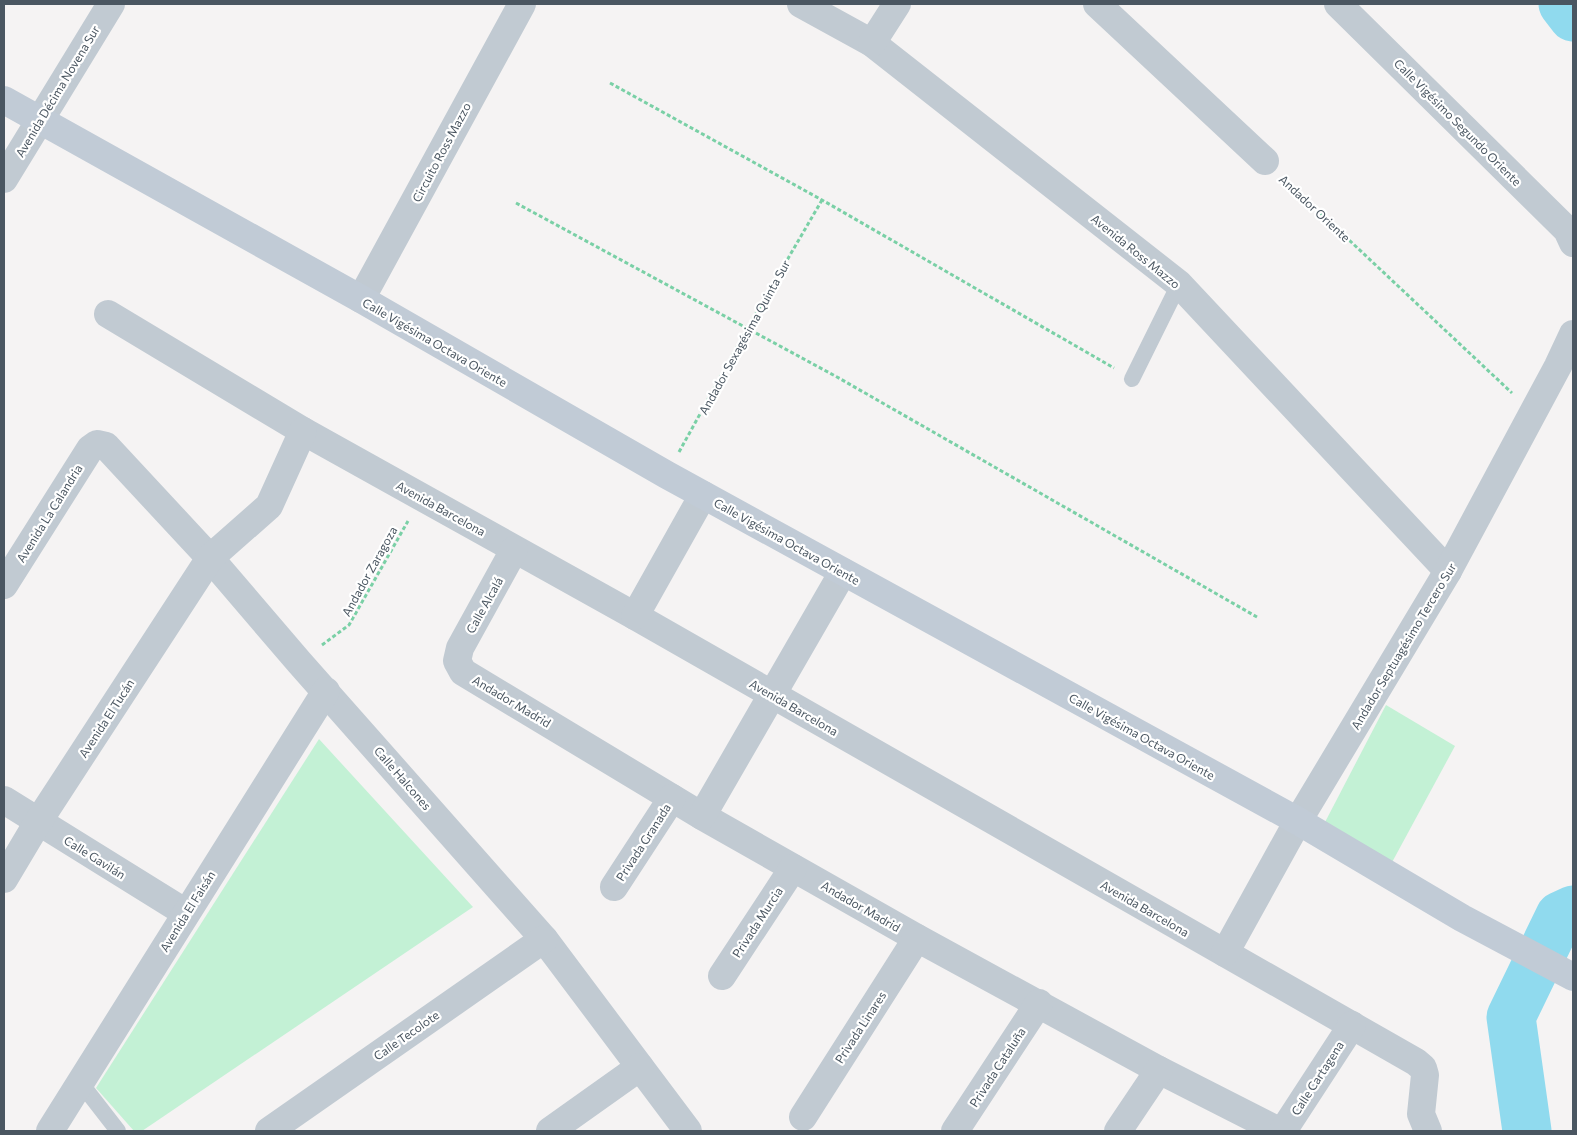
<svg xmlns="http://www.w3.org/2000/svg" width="1577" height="1135" font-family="Commissioner,sans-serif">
  <rect width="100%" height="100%" fill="#f5f3f3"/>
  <g fill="#c3f1d5">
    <path d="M1386,705L1455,746L1390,866L1323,826Z"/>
    <path d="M319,739L473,907L142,1131H134L96,1088Z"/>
  </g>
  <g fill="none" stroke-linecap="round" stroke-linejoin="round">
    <g stroke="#90daee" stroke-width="49">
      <path d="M1563,4L1573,17"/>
      <path d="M1527,1131L1511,1017L1560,916L1573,910"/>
    </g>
    <g stroke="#7ad0a6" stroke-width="3" stroke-dasharray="4 2.5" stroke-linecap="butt">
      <path d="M610,83L822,200L1114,368"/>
      <path d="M1283,178L1512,393"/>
      <path d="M516,203L837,377L1257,617"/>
      <path d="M679,452L747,329L822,200"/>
      <path d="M322,645L349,625L408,521"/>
    </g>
    <g stroke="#c1cad2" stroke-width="16">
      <path d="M1132,379L1179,284"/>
      <path d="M80,1082L118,1131"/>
    </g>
    <g stroke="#c1cad2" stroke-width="28">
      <path d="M801,4L872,43L1179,284L1448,571"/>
      <path d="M1097,4L1265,161"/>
      <path d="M1338,4L1567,230L1573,243"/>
      <path d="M872,43L897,4"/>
      <path d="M4,179L111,4"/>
      <path d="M361,299L522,4"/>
      <path d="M108,314L303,431L635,616L1416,1062L1423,1068L1425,1075L1421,1114L1428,1131"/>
      <path d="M514,550L460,648L457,661L463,672L702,816L917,938L1159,1070L1279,1131"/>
      <path d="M4,585L90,449L97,444L106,446L210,558L299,662L544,939L688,1131"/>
      <path d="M635,616L703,495"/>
      <path d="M4,800L186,913"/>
      <path d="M702,816L843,572"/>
      <path d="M4,879L38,822L210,558L269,506L303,431"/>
      <path d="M614,887L672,798"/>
      <path d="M1225,953L1298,821L1448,571L1558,366L1573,334"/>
      <path d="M722,976L793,868"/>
      <path d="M803,1117L917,938"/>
      <path d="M50,1131L326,691"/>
      <path d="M269,1131L544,939"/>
      <path d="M550,1131L640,1067"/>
      <path d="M955,1131L1039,1003"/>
      <path d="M1118,1131L1159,1070"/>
      <path d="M1283,1131L1352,1025"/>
    </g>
    <path stroke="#c1cbd6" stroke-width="28" d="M4,100L361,299L667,475L1298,821L1462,918L1573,977"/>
  </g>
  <g text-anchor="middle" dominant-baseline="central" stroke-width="4.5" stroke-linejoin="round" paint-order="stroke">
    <g font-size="12" fill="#4a5661" stroke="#fff">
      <text transform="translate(57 91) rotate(-59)">Avenida Décima Novena Sur</text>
      <text transform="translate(1458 122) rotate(45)">Calle Vigésimo Segundo Oriente</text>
      <text transform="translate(441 152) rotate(-62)">Circuito Ross Mazzo</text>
      <text transform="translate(1315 208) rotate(43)">Andador Oriente</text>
      <text transform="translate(1136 251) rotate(39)">Avenida Ross Mazzo</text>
      <text transform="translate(744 337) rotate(-61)">Andador Sexagésima Quinta Sur</text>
      <text transform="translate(435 342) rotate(30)">Calle Vigésima Octava Oriente</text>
      <text transform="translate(441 508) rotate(29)">Avenida Barcelona</text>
      <text transform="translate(49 513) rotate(-58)">Avenida La Calandria</text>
      <text transform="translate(787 541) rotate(29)">Calle Vigésima Octava Oriente</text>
      <text transform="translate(369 571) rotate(-61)">Andador Zaragoza</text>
      <text transform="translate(484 605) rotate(-61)">Calle Alcalá</text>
      <text transform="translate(1403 646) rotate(-59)">Andador Septuagésimo Tercero Sur</text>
      <text transform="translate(512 701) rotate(31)">Andador Madrid</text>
      <text transform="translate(794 707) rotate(30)">Avenida Barcelona</text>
      <text transform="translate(106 718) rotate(-57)">Avenida El Tucán</text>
      <text transform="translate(1142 736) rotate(29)">Calle Vigésima Octava Oriente</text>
      <text transform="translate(403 778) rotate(49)">Calle Halcones</text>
      <text transform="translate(643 842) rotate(-57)">Privada Granada</text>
      <text transform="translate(95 857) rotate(32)">Calle Gavilán</text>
      <text transform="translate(861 906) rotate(30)">Andador Madrid</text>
      <text transform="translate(1145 908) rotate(30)">Avenida Barcelona</text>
      <text transform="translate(187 911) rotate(-58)">Avenida El Faisán</text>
      <text transform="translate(757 922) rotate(-57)">Privada Murcia</text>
      <text transform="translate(860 1027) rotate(-57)">Privada Linares</text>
      <text transform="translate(406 1035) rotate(-35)">Calle Tecolote</text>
      <text transform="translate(997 1067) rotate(-57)">Privada Cataluña</text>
      <text transform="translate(1317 1078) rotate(-57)">Calle Cartagena</text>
    </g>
  </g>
  <rect width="1577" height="1135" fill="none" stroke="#4a5661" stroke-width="10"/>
</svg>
